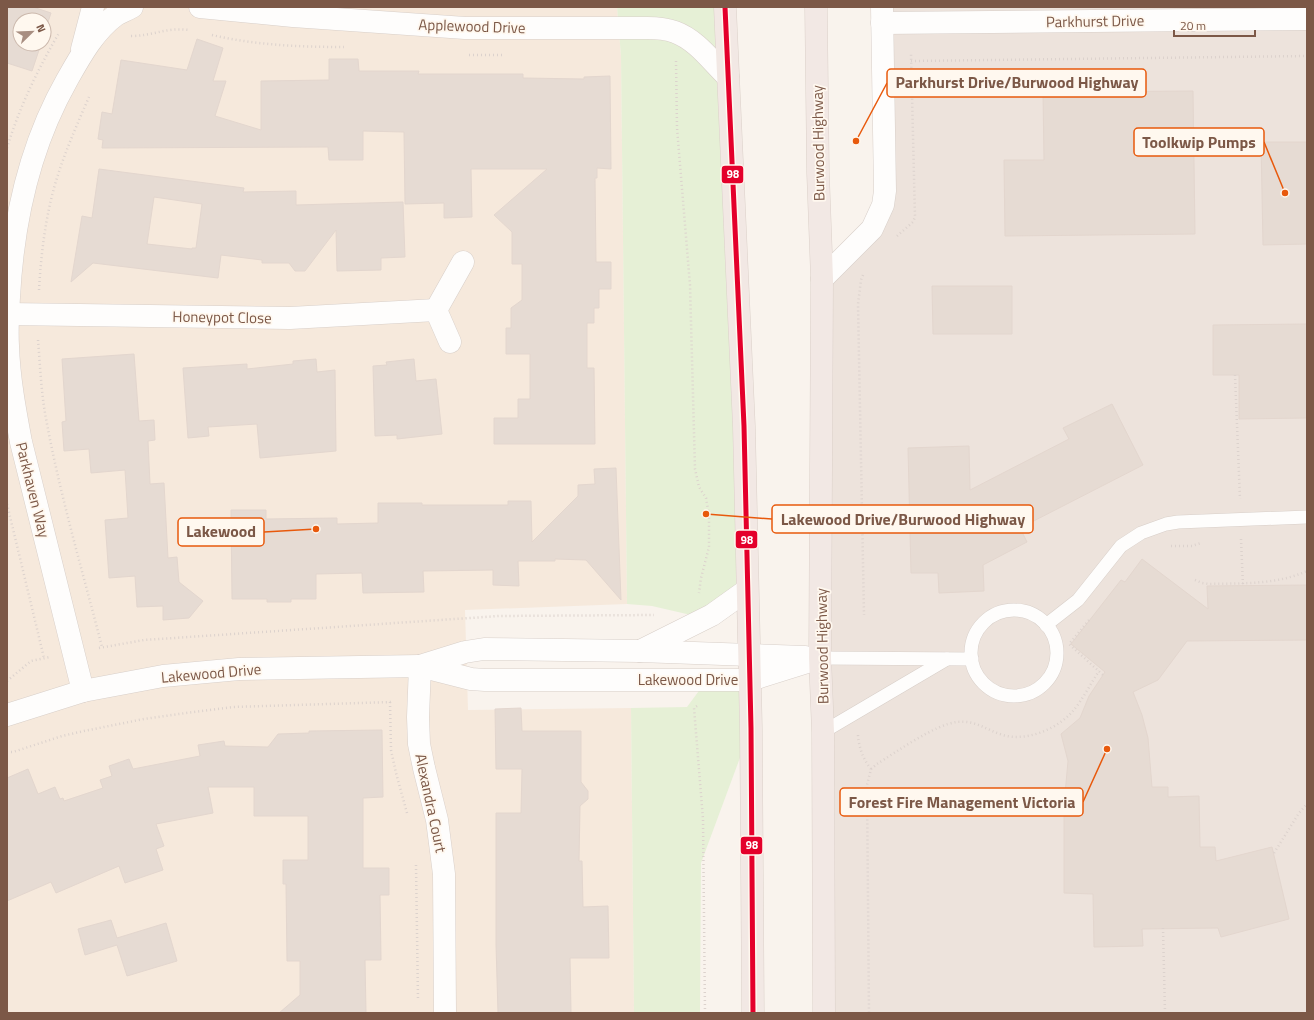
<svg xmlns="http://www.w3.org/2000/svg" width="1314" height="1020" font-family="'Titillium Web',sans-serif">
  <rect width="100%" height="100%" fill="#f9f3ed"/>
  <path fill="#f6e9dc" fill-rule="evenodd" d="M7,7H617L621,56L627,604L465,610L468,710L631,708L634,1013H7ZM20,20H44V44H20Z"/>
  <path fill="#ede3dc" d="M882,7H1307V1013H824L822,279L879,217Z"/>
  <g fill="#e6f0d6">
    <path d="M617,7H725L747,590L704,618L652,606L627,604L621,56Z"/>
    <path d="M707,680H750L751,728L701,863L700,1013H634L631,708L687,707Z"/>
  </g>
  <g fill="#e6dbd3" stroke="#e3d6ce" fill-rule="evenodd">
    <path d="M7,7H33L51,13L44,34V20H20V44H41L32,71L7,63Z"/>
    <path d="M197,39L223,48L213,81H226L215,116L261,130V81L329,80V59H358L359,71H419L418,74H523V78L584,79V77L610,76L611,169L597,168V178H595L596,262H611V289H599V308H594V323H587V368H594L595,444H494V418H518V399H530V354H506V328H511V308L522,300V264H512V232L494,215L547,169H471L472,217L444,218V203L405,204L404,132L363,131V160H329L328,147L102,148L103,140L98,139L102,112L112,114L121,60L187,70Z"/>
    <path d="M1193,91L1195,234L1005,236L1004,160H1044L1043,92Z"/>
    <path d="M1261,142H1307V244L1263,245Z"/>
    <path d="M99,169L244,188L243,192L296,191V205L403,202L405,257L381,258V270L337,271L336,230L305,271H295L289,263H262V260L221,255L218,278L93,263L71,282L82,216L92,218ZM154,197L202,204L196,248H192V249L147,244Z"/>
    <path d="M932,286H1012V334H933Z"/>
    <path d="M1307,324V418L1239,419V375H1213V325Z"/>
    <path d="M134,354L139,421L154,420L155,440L148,441L150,484L164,483L168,558L177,557L179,582L203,601L189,618L163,620V606L137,607L135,576L109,578L105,520L128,518L125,470L91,473L89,449L64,451L62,422L66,421L62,359Z"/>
    <path d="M316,359L317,372L335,370L336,451L260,458L257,424L208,427L209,436L188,438L183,368L247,364V369L293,364V361Z"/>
    <path d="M414,359L416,381L436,379L442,434L397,439V435L375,436L373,366L387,365L386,362Z"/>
    <path d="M1112,404L1143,465L1020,528L1027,542L983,565L984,591L939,593L938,573H911L908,448L969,446L970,490L1069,439L1063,428Z"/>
    <path d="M616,468L621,600L586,560L555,559V561H518L519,586L493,585V570L423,571L424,592L363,593L362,573L316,574V599H291V602H267V599H232L231,510H266V519L337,518V524L378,523V503H422V505H508V501H531L532,542L578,496V485L595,484L594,469Z"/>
    <path d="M1142,559L1208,609L1207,586L1307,585V640L1187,641L1158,680L1133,692L1142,715L1148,738L1152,787H1168V797L1199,796L1200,847H1215L1216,861L1272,847L1289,919L1221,937L1218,928L1142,929L1143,946L1094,947L1093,894L1064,893V805L1068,761L1061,734L1080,718L1089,696L1105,672L1071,644L1121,580L1125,582Z"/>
    <path d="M521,708L522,731H581V782L588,791V799L580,806L579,861H582L583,907L608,906L609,958H570L571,1013H498L496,944V813H521L522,769H496L495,709Z"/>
    <path d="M382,730L383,797L363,798V868H389V895H380L381,960H365L366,1013H279L300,995V961H287L286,884H283V860H308V816H254V787H208L213,813L156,824L164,846L156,849L163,870L125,883L119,866L56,893L51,882L7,901V778L28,769L38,794L55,787L60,799L63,798L64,801L103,788L100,780L112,776L109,766L129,759L133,769L200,756L198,745L224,741L225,746L268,747L278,734L309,733V731Z"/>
    <path d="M111,920L117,938L166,923L177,961L127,976L117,945L85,955L78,929Z"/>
  </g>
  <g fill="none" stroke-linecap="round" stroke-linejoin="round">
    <g stroke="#d8cfc9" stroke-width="14">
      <g id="lane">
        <circle cx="1014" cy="653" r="43"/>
        <path d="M1046,625L1078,600L1121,546L1141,533L1166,524L1178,522L1307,517"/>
        <path d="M820,658L972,659"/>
        <path d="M823,732L947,659"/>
      </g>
    </g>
    <g stroke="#d8cfc9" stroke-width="23">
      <g id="street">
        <path d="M200,7L293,16L465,28H647C656,28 667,29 675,32C697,40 712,62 728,77"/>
        <path d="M882,23L1307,19"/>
        <path d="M82,49L93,7"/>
        <path d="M822,279L872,229L883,205L885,191L882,7"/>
        <path d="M8,314L290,318L436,310"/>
        <path d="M450,342L436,310L463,262"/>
        <path d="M640,651L712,615L747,590"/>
        <path d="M420,666L465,652L484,649L639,651L805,657"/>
        <path d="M420,666L418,717L419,744L424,768L437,820L444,874L445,1013"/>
        <path d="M83,691L21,442C15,410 9,378 8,346C7,330 8,313 9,297C13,221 29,147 67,80C80,57 94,31 116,15C121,12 127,10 132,7"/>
        <path d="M7,715L83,691L163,676L239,669L420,666L471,679L485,680H750L820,658"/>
      </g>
    </g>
    <g stroke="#dbd0c9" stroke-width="23">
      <g id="highway">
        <path d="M725,7L744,426L751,728L753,1013"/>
        <path d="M816,7L818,173L822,279L820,658L823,732L824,1013"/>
      </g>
    </g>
    <g stroke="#dcd2cd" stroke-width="2.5" stroke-dasharray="1 3" stroke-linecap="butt">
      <path d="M212,35C255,45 299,47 344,47"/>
      <path d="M131,36C153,36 166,27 189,30"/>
      <path d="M469,55H502"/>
      <path d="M676,61L677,128L690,285L695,469L699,487L706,498L709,515V547L701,578L699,593"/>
      <path d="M911,61L1307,56"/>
      <path d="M7,148C19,108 38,69 59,33"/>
      <path d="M897,236L913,222L915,217L911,54"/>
      <path d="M863,275L861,280L858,304L864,615"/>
      <path d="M39,290C41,255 45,221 54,188C63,156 76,127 89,97"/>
      <path d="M38,340C40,364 41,389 45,413C59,492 82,569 102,647"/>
      <path d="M1235,375L1240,499"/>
      <path d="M7,504L44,658"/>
      <path d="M1241,539L1243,586"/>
      <path d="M1171,546H1192L1201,543"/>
      <path d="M1195,580L1202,583L1209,584C1242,583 1276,585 1307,571"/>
      <path d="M1089,620L1069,644L1103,675"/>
      <path d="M99,648L144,640L499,616L654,615"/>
      <path d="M7,681L31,661L50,657"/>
      <path d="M390,702L391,750L396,773L407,813"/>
      <path d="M697,706L694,708L703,819L705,1013"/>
      <path d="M858,735C859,748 863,759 871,769L867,785L869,1013"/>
      <path d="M7,752H13L62,736L84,731L144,719L186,713L233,707L393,702"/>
      <path d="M871,769L877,764C896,752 936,724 957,722C976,720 986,730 1003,735C1026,742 1057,729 1072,712C1082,701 1091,683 1099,671"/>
      <path d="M1274,853L1299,813L1307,804"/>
      <path d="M416,865L418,1000"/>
      <path d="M1163,928L1165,1013"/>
    </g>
    <use href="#lane" stroke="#fefdfc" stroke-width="13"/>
    <use href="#street" stroke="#fefdfc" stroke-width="22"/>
    <use href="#highway" stroke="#f2e8e4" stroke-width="22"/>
    <g stroke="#fff8ef" stroke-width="8">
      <path id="bus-1" d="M725,7L744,426L751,728L753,1013"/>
    </g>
    <use href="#bus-1" stroke="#e4002b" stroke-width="5"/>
  </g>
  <g text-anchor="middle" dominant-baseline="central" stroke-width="3.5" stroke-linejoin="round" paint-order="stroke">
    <g font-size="15" fill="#7c5847" stroke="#fff8ef">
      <text transform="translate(1095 21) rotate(-1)">Parkhurst Drive</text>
      <text transform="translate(472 26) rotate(2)">Applewood Drive</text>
      <text transform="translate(818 143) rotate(-91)">Burwood Highway</text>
      <text transform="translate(222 317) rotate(1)">Honeypot Close</text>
      <text transform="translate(33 490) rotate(76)">Parkhaven Way</text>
      <text transform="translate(822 646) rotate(-91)">Burwood Highway</text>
      <text transform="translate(211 673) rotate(-5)">Lakewood Drive</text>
      <text x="688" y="679">Lakewood Drive</text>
      <text transform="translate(431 803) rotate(78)">Alexandra Court</text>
    </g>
  </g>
  <path fill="none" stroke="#e8590c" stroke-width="1.5" d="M856 141L887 83M1285 193L1264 142M706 514L772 519M316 529L264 532M1107 749L1083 802"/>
  <g fill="#e8590c" stroke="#fff8ef" stroke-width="1.5">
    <circle cx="856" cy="141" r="4"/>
    <circle cx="1285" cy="193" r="4"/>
    <circle cx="706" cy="514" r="4"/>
    <circle cx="316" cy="529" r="4"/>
    <circle cx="1107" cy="749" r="4"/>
  </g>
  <g fill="#fff8ef" stroke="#e8590c" stroke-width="1.5">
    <rect x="887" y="69" width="259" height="28" rx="4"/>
    <rect x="1134" y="128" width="130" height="28" rx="4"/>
    <rect x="772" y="505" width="261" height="28" rx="4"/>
    <rect x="178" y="518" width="86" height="28" rx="4"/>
    <rect x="840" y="788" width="243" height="28" rx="4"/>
  </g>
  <g font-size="16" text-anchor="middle" font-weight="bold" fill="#7c5847">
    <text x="1017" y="88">Parkhurst Drive/Burwood Highway</text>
    <text x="1199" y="148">Toolkwip Pumps</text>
    <text x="903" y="525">Lakewood Drive/Burwood Highway</text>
    <text x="221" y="537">Lakewood</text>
    <text x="962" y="808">Forest Fire Management Victoria</text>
  </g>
  <g stroke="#fff8ef" stroke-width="1.5">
    <rect x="721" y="165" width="23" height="19" rx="4" fill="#e4002b"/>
    <rect x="735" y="530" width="23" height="19" rx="4" fill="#e4002b"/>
    <rect x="740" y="836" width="23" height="19" rx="4" fill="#e4002b"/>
  </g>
  <g font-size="11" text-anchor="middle" font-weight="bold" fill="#fff">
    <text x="733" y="178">98</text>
    <text x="747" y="544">98</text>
    <text x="752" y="849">98</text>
  </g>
  <rect width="1314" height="1020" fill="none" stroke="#7c5847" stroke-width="16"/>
  <g transform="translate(32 32) rotate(67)"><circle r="19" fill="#fff8ef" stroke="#cbb8ac"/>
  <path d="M0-3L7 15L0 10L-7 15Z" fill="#a88e81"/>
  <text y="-6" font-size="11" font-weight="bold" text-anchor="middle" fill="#7c5847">N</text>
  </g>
  <path d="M1174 30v6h81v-6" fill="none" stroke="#7c5847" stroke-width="2"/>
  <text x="1180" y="30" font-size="12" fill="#7c5847" stroke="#fff8ef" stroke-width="3" paint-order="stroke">20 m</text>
</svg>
